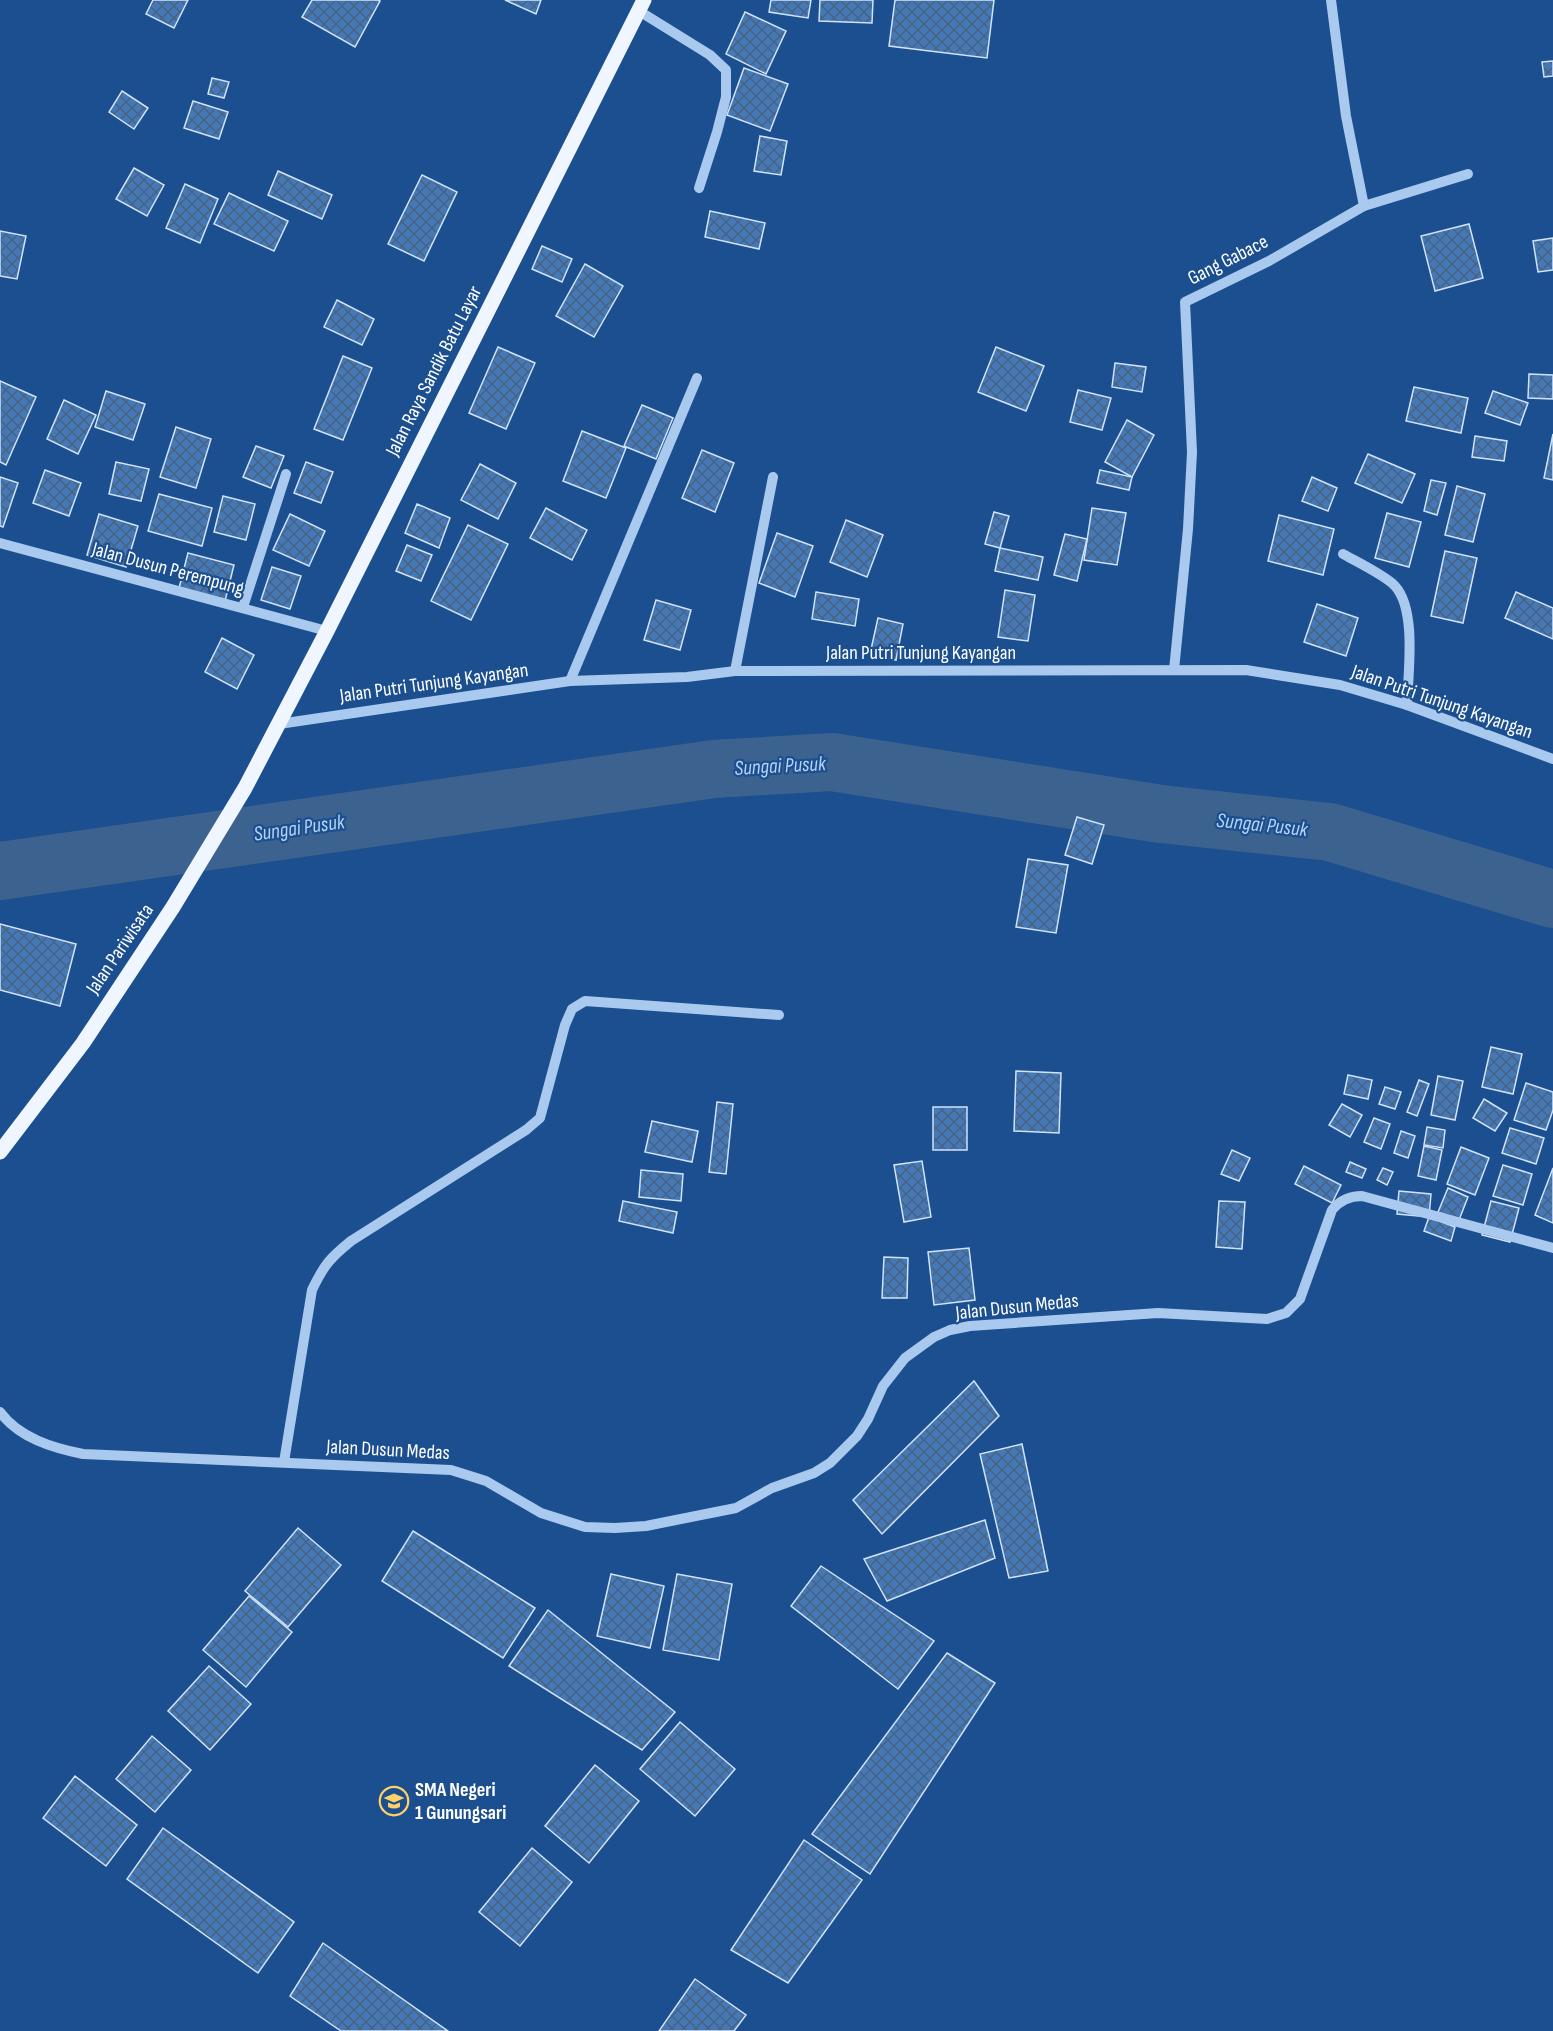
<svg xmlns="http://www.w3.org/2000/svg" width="1553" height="2031" font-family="'Sofia Sans Condensed',sans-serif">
  <defs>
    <pattern id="building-cross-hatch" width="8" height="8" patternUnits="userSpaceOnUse" patternTransform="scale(1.5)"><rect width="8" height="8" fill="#4478b7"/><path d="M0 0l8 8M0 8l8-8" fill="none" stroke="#486282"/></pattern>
  </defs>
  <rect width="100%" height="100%" fill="#1b4f8f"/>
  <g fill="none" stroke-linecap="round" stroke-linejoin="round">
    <path stroke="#3c6290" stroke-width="58" d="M0,871L714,769L832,762L1161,814L1330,832L1553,899"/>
  </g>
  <g fill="url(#building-cross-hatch)" stroke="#cfe3fa" stroke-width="1.5">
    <path d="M153,0H188L174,28L146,14Z"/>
    <path d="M312,0H378L380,1L355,47L302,17Z"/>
    <path d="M505,0H541L536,14Z"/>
    <path d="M771,0H811L808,18L769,12Z"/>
    <path d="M820,0H873L872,23L819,21Z"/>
    <path d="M895,0H994L987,58L889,46Z"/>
    <path d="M745,12L786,31L766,74L726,54Z"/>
    <path d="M1553,61V76L1544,77L1542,62Z"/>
    <path d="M744,68L788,84L770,131L727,115Z"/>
    <path d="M212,78L229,82L224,98L208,94Z"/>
    <path d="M122,91L148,108L134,129L109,112Z"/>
    <path d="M193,101L228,112L219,139L184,128Z"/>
    <path d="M760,136L787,141L781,175L754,171Z"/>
    <path d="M134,168L164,185L147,216L116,199Z"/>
    <path d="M278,171L332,195L322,219L268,195Z"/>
    <path d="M422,175L457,192L424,261L388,244Z"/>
    <path d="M185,184L218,199L200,243L166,228Z"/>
    <path d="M229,193L288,221L274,251L214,224Z"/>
    <path d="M710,211L765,223L759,249L705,237Z"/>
    <path d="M1469,224L1483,278L1435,291L1421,236Z"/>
    <path d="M0,231L26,236L17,279L0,276Z"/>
    <path d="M1553,238V270L1538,272L1533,241Z"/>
    <path d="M542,246L572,259L562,282L532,269Z"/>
    <path d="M585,264L623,286L594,337L556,316Z"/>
    <path d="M337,300L374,319L362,345L324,327Z"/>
    <path d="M498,347L535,363L506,429L469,413Z"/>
    <path d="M996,347L1044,366L1026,411L978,392Z"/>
    <path d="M343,356L372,368L343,440L314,429Z"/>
    <path d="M1115,363L1146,367L1142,392L1112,387Z"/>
    <path d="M1529,374L1553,375V399L1528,398Z"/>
    <path d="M0,381L36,397L6,465L0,462Z"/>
    <path d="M1414,387L1468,398L1461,433L1406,421Z"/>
    <path d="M1078,390L1111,398L1102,430L1070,422Z"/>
    <path d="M106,391L145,404L133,440L95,427Z"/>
    <path d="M1493,391L1528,403L1520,425L1485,413Z"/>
    <path d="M64,400L96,415L78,454L47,439Z"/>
    <path d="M642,405L673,418L656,459L624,446Z"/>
    <path d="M1127,420L1154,435L1132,477L1105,462Z"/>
    <path d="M176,427L211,439L196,488L160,477Z"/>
    <path d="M582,431L626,448L606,498L563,481Z"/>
    <path d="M1553,434V480L1544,478Z"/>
    <path d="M1475,436L1507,441L1504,461L1472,457Z"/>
    <path d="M256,446L284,456L271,488L243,477Z"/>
    <path d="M702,450L734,463L715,512L682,498Z"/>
    <path d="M1368,454L1415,474L1402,503L1355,483Z"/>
    <path d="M116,462L149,469L141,501L109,494Z"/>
    <path d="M306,462L333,472L321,503L294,493Z"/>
    <path d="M480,464L516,483L498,519L461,500Z"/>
    <path d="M45,470L81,483L69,516L33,503Z"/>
    <path d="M1100,470L1132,477L1129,490L1097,483Z"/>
    <path d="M0,477L18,483L3,527L0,526Z"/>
    <path d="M1312,477L1337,488L1328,511L1302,501Z"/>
    <path d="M1431,480L1446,483L1437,515L1424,511Z"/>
    <path d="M1457,486L1485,494L1473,542L1445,535Z"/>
    <path d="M159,494L212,508L202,546L148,531Z"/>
    <path d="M223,496L255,504L246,540L214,532Z"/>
    <path d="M417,504L450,518L439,548L405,533Z"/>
    <path d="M546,508L587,530L572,560L530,538Z"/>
    <path d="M1092,508L1126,513L1117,565L1084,560Z"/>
    <path d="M994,512L1009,516L1000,548L985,544Z"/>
    <path d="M1387,513L1421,522L1409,567L1375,558Z"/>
    <path d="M99,514L138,526L126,567L87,555Z"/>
    <path d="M290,514L325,531L309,566L273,550Z"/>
    <path d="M1279,515L1334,529L1323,575L1268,561Z"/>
    <path d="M846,520L883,535L867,577L830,562Z"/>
    <path d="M468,525L508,544L471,620L431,601Z"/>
    <path d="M777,533L813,546L795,597L759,583Z"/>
    <path d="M1065,534L1087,539L1077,581L1054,575Z"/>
    <path d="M407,545L432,555L421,581L396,571Z"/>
    <path d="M1000,548L1043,557L1038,580L995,571Z"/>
    <path d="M1445,551L1477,558L1463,623L1431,616Z"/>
    <path d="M188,553L234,565L225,601L179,588Z"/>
    <path d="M272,567L301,576L290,609L261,600Z"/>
    <path d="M1005,590L1035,595L1028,641L998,637Z"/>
    <path d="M816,592L859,599L855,626L812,619Z"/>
    <path d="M1516,592L1553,608V639L1505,618Z"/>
    <path d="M656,600L691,610L680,650L644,640Z"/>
    <path d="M1317,604L1358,618L1346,656L1304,642Z"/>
    <path d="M878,618L903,624L896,660L870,654Z"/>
    <path d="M222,638L254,655L237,689L205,672Z"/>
    <path d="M1077,817L1104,825L1092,864L1065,855Z"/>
    <path d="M1028,859L1068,865L1056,933L1016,927Z"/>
    <path d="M0,924L76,944L60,1006L0,990Z"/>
    <path d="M1491,1047L1522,1054L1513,1094L1482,1087Z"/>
    <path d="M1016,1071L1061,1073L1059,1133L1014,1131Z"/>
    <path d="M1348,1075L1372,1080L1368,1099L1344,1094Z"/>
    <path d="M1438,1076L1463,1081L1455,1120L1431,1115Z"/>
    <path d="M1419,1080L1429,1084L1417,1116L1407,1112Z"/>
    <path d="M1526,1083L1553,1092V1110L1546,1130L1514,1120Z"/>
    <path d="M1385,1087L1401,1092L1395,1109L1379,1104Z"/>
    <path d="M1484,1099L1507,1113L1495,1131L1473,1118Z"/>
    <path d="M717,1102L733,1104L726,1174L709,1172Z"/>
    <path d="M1342,1104L1362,1115L1350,1137L1329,1125Z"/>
    <rect x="933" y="1107" width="34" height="43"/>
    <path d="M1374,1118L1390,1124L1381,1149L1364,1142Z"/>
    <path d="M652,1121L698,1131L692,1162L645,1152Z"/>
    <path d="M1427,1127L1445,1130L1443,1148L1424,1145Z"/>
    <path d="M1510,1128L1544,1138L1536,1164L1502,1153Z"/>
    <path d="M1401,1131L1415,1136L1408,1158L1394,1153Z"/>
    <path d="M1424,1146L1442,1150L1436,1180L1418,1176Z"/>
    <path d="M1461,1147L1489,1158L1475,1195L1447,1184Z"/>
    <path d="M1232,1150L1250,1158L1239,1181L1221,1174Z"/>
    <path d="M922,1161L931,1217L904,1222L894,1165Z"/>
    <path d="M1350,1162L1366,1169L1362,1178L1346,1172Z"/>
    <path d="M1503,1165L1532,1174L1523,1205L1493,1196Z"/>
    <path d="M1304,1166L1341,1185L1332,1203L1295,1184Z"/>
    <path d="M1383,1168L1393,1172L1387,1185L1377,1180Z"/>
    <path d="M1553,1168V1223L1535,1215Z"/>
    <path d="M641,1170L683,1174L681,1201L639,1197Z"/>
    <path d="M1448,1188L1468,1197L1459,1220L1438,1212Z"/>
    <path d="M1399,1191L1431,1194L1429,1217L1397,1214Z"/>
    <path d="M623,1201L677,1212L673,1233L619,1221Z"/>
    <path d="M1219,1201L1245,1202L1242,1249L1216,1247Z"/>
    <path d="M1491,1201L1519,1208L1510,1242L1482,1235Z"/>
    <path d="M1429,1217L1455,1227L1451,1241L1424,1231Z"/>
    <path d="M969,1248L975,1300L934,1305L928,1252Z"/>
    <path d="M884,1257L908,1258L907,1298H882Z"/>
    <path d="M974,1381L999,1416L882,1534L853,1500Z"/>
    <path d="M1022,1444L1048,1571L1009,1578L980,1454Z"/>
    <path d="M985,1520L995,1558L887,1601L864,1559Z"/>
    <path d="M298,1528L341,1565L288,1627L245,1591Z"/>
    <path d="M413,1531L535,1608L503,1658L382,1581Z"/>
    <path d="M821,1566L934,1641L898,1689L791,1606Z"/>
    <path d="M611,1574L664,1586L650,1648L597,1636Z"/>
    <path d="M677,1574L732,1584L719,1660L663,1650Z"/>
    <path d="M249,1596L292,1632L246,1687L203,1650Z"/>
    <path d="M548,1610L675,1712L642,1750L509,1666Z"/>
    <path d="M947,1653L995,1683L870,1874L812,1834Z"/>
    <path d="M209,1666L251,1704L210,1750L168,1711Z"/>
    <path d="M680,1722L735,1769L695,1816L640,1769Z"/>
    <path d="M152,1736L191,1770L155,1812L116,1779Z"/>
    <path d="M595,1765L639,1801L589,1863L545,1826Z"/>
    <path d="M75,1776L137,1825L106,1866L43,1818Z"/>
    <path d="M163,1828L294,1922L258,1973L127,1879Z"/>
    <path d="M804,1840L862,1880L788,1983L731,1950Z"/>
    <path d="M532,1848L572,1882L520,1946L479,1912Z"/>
    <path d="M323,1943L448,2031H341L290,1996Z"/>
    <path d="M695,1979L746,2015L734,2031H659Z"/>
  </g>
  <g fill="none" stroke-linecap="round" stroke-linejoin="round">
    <g stroke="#a9c9ee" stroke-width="10">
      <path d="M639,11L710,55L726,70V97L717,132L699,188"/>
      <path d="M1364,206L1468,174"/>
      <path d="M0,543L327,631"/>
      <path d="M1343,554C1357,562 1386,576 1395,586C1417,610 1408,674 1407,705"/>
      <path d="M243,607L286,474"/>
      <path d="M1174,670L1188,529L1192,452L1185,302L1269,261L1364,206L1346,116L1331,0"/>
      <path d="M735,671L773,477"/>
      <path d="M570,681L697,378"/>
      <path d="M279,724L570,681L687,677L735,671L1246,670L1340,685L1407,705L1553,759"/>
      <path d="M0,1412C19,1438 53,1448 83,1454L451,1470L486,1481L541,1513L585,1527L615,1528L646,1526L736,1508L772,1488L814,1473L830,1463L857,1436L868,1419L883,1386L905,1358L934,1337L950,1330L970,1326L1158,1313L1267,1319L1286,1313L1300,1299L1332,1210C1340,1200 1350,1196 1362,1196L1553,1248"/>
      <path d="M284,1462L312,1290C324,1265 330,1258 351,1241L526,1130L540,1118L565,1025L572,1009L585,1001L779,1015"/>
    </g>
    <path stroke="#f0f6ff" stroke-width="15" d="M0,1152L83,1043L173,907L245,788L327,631L644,0"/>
  </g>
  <defs>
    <g id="school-ring" transform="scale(1.5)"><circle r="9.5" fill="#1b4f8f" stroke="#ffd166" stroke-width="1.5"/><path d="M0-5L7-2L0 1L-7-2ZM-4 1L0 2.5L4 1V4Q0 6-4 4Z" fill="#ffd166"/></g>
  </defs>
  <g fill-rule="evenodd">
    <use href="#school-ring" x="394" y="1801"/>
  </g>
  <g text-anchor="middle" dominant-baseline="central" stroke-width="4.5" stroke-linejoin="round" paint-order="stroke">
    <g font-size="20" fill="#fff" stroke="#1b4f8f">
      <text transform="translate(1228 260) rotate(-27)">Gang Gabace</text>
      <text transform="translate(434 371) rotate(-63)">Jalan Raya Sandik Batu Layar</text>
      <text transform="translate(168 569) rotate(15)">Jalan Dusun Perempung</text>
      <text x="921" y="653">Jalan Putri Tunjung Kayangan</text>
      <text transform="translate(434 683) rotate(-8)">Jalan Putri Tunjung Kayangan</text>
      <text transform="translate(1442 702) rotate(19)">Jalan Putri Tunjung Kayangan</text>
      <text transform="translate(120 949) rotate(-56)">Jalan Pariwisata</text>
      <text transform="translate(1017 1307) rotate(-6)">Jalan Dusun Medas</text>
      <text transform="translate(388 1450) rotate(3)">Jalan Dusun Medas</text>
    </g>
    <g font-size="20" font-weight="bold" fill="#fff" stroke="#1b4f8f" text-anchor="start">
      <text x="415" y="1790">SMA Negeri<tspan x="415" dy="23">1 Gunungsari</tspan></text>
    </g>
    <g font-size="21" font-style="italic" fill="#b5d3f5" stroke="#1b4f8f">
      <text transform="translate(780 766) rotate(-3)">Sungai Pusuk</text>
      <text transform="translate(1262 825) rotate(6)">Sungai Pusuk</text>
      <text transform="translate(299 828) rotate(-8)">Sungai Pusuk</text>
    </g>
  </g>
</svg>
